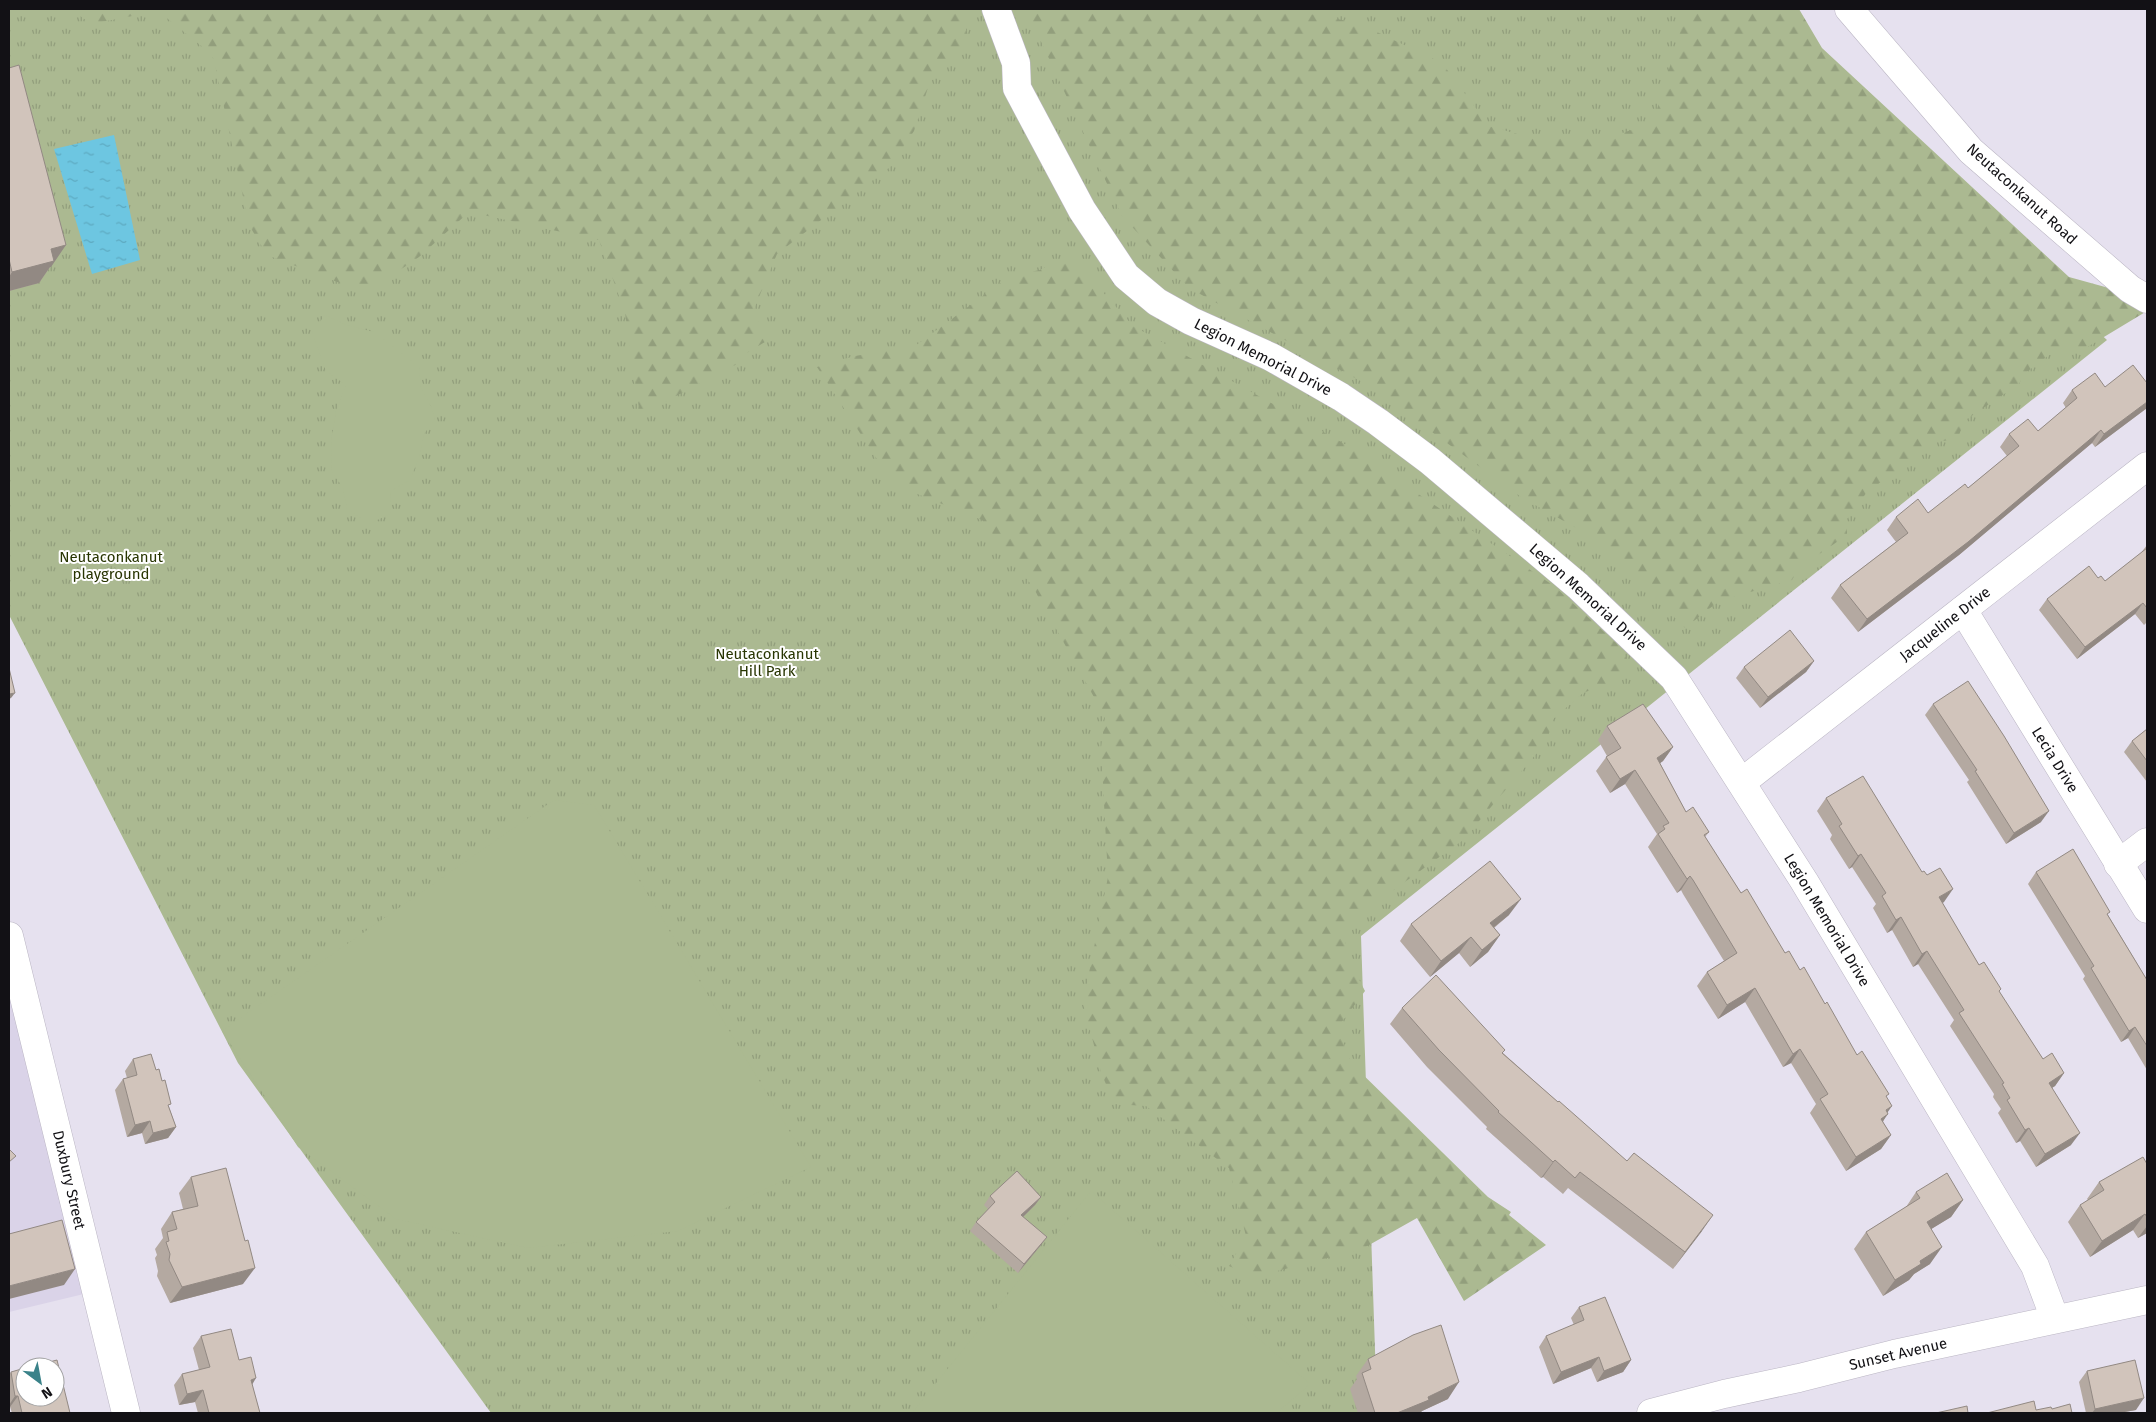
<svg xmlns="http://www.w3.org/2000/svg" width="2156" height="1422" font-family="'Fira Sans',sans-serif">
  <defs>
    <pattern id="grass-tufts" width="24" height="20" patternUnits="userSpaceOnUse" patternTransform="scale(1.25)"><rect width="24" height="20" fill="#abb991"/><path d="M3 7l-1-3M5 7V3M7 7l1-3M15 17l-1-3M17 17v-4M19 17l1-3" fill="none" stroke="#929e7c"/></pattern>
    <pattern id="forest-firs" width="22" height="20" patternUnits="userSpaceOnUse" patternTransform="scale(1.25)"><rect width="22" height="20" fill="#abb991"/><path d="M5 1l3.5 6h-7zM16 11l3.5 6h-7z" fill="#929e7c"/></pattern>
    <pattern id="water-ripples" width="26" height="14" patternUnits="userSpaceOnUse" patternTransform="scale(1.25)"><rect width="26" height="14" fill="#6dc6e1"/><path d="M2 4q2-2 4 0t4 0M15 11q2-2 4 0t4 0" fill="none" stroke="#5da9c0"/></pattern>
  </defs>
  <rect width="100%" height="100%" fill="#e6e1ef"/>
  <path fill="#dad3e8" d="M9,950L88,1293L9,1312Z"/>
  <path fill="url(#grass-tufts)" d="M9,9H1749L2107,340L1361,936L1377,1409L1363,1413H491L238,1063L9,615Z"/>
  <g fill="url(#forest-firs)">
    <path d="M71,9H960L971,46L934,69L914,131L890,167L777,254L754,309L765,342L737,359L739,363L640,415L625,313L599,240L469,212L419,257L366,293L267,255L249,225L214,60L209,52L158,11L91,24Z"/>
    <path d="M1026,9H1284L1358,23L1442,63L1489,126L1535,139L1616,135L1653,123L1687,9H1799L1822,48L2069,277L2134,295L2147,311L2089,346L2049,355L2024,374L2019,384L1967,419L1956,439L1937,442L1867,492L1847,519V535L1799,568L1792,580L1719,601L1685,628L1603,543L1521,497L1366,384L1189,288L1122,216Z"/>
    <path d="M1069,254L1133,326L1343,443L1554,586L1616,643L1636,672L1583,693L1553,719L1547,741L1463,840L1359,915L1345,938L1347,956L1365,991L1338,1027L1351,1063L1488,1197L1511,1212L1509,1215L1546,1245L1464,1301L1417,1218L1362,1249L1254,1277L1229,1266L1246,1236L1229,1168L1146,1106L1114,1104L1101,1072L1083,1003L1108,877L1101,748L1105,717L1033,587L982,520L905,489L886,473L817,367L855,356L915,346L1010,276L1040,270Z"/>
  </g>
  <g fill="#abb991">
    <path d="M325,315L347,325L374,332L419,367L421,388L431,406L435,419L424,434L419,458L410,480L391,491L390,514L369,524L347,509L343,488L331,470L332,435L336,411L346,385L326,371L312,332Z"/>
    <path d="M554,800L594,805L811,1167L678,1231L528,1248L396,1219L298,1147L222,1031Z"/>
    <path d="M1091,1191L1310,1384L1277,1413H912Z"/>
  </g>
  <path fill="url(#water-ripples)" d="M114,135L140,260L92,274L54,149Z"/>
  <g fill="none" stroke-linecap="round" stroke-linejoin="round">
    <g stroke="#bbb6c4" stroke-width="29">
      <g id="street">
        <path d="M996,9L1016,63L1017,88L1082,210L1126,276L1157,302L1191,321L1271,357L1341,397L1378,422L1430,461L1578,586L1674,678L1804,881L2035,1266L2055,1319"/>
        <path d="M1849,9L1971,151L2130,289L2147,299"/>
        <path d="M1963,610L2147,909"/>
        <path d="M1742,782L2147,466"/>
        <path d="M2118,864L2147,842"/>
      </g>
    </g>
    <g stroke="#bbb6c4" stroke-width="29">
      <g id="secondary">
        <path d="M9,936L126,1413"/>
        <path d="M1651,1413L1724,1394L1799,1378L1894,1354L2147,1300"/>
      </g>
    </g>
    <use href="#street" stroke="#fff" stroke-width="28"/>
    <use href="#secondary" stroke="#fff" stroke-width="28"/>
  </g>
  <g fill="#b4a9a1">
    <path d="M9,68L51,267H50L39,283L9,291Z"/>
    <path d="M2105,387L2147,408L2095,447L2092,443L1959,555L1858,632L1831,598L1840,585L1896,542L1887,530L1896,517L1928,513L1968,488L2007,456L2000,447L2009,434L2038,431L2066,408L2063,403L2072,390Z"/>
    <path d="M2147,545V622L2144,625L2135,614L2077,659L2039,610L2047,599L2098,578L2105,581L2140,554Z"/>
    <path d="M1814,661L1806,672L1760,708L1736,678L1744,667Z"/>
    <path d="M1933,704L2041,822L2006,844L1967,782L1969,780L1925,715Z"/>
    <path d="M1607,726L1673,747L1663,761L1660,763L1686,812L1709,832L1705,837L1741,893L1785,953L1800,970L1825,1004L1857,1055L1887,1097V1113L1883,1122L1891,1135L1881,1149L1846,1171L1810,1113L1816,1104L1791,1063L1783,1067L1745,1002L1718,1019L1697,986L1707,972L1724,961L1683,894L1681,890L1677,893L1648,847L1657,834L1625,784L1610,793L1596,771L1607,756L1598,740Z"/>
    <path d="M2147,729V782L2124,752L2132,741Z"/>
    <path d="M1826,798L1922,872L1944,902L1942,903L1979,965L1999,992L2043,1059L2064,1073L2055,1086L2052,1088L2071,1145L2036,1167L2020,1141L2016,1143L1998,1113L2001,1109L1993,1097L1994,1094L1950,1026L1954,1020L1918,964L1913,967L1892,930L1887,933L1873,908L1876,904L1852,867L1849,869L1830,839L1832,835L1817,811Z"/>
    <path d="M2036,872L2108,915L2147,980V1070L2128,1038L2121,1042L2083,979L2085,976L2028,884Z"/>
    <path d="M1509,915L1494,928L1500,935L1488,952L1470,967L1459,953L1430,977L1400,941L1411,924Z"/>
    <path d="M1402,1008L1503,1053L1702,1231L1673,1269L1568,1188L1563,1194L1543,1177L1541,1178L1486,1129L1487,1127L1427,1067L1390,1024Z"/>
    <path d="M133,1059L169,1107L176,1127L168,1138L145,1144L142,1133L127,1137L115,1090L123,1079L127,1078L125,1071Z"/>
    <path d="M2147,1164V1233L2138,1238L2133,1230L2090,1257L2068,1222L2080,1205L2088,1200L2087,1199L2099,1182Z"/>
    <path d="M191,1177L243,1284L170,1303L157,1276L158,1271L155,1258L157,1255L155,1249L163,1238L161,1229L172,1212L183,1209L179,1193Z"/>
    <path d="M1916,1192L1963,1200L1951,1217L1931,1229L1930,1264L1914,1274L1909,1280L1883,1296L1854,1249L1866,1232L1906,1207Z"/>
    <path d="M990,1196L1041,1197L1035,1205L1023,1217L1041,1245L1018,1273L970,1231L976,1222L988,1209L984,1205Z"/>
    <path d="M1579,1307L1631,1360L1623,1372L1597,1382L1591,1368L1553,1384L1539,1347L1546,1336L1574,1325L1571,1318Z"/>
    <path d="M201,1336L239,1360L252,1385L260,1413H198L195,1402L179,1405L174,1385L182,1374L199,1370L193,1348Z"/>
    <path d="M1368,1359L1448,1399L1422,1411L1420,1413H1358L1350,1389L1357,1379L1356,1376Z"/>
    <path d="M2087,1371L2136,1410L2119,1413H2086L2079,1382Z"/>
    <path d="M11,1372L70,1413H12L10,1407H9V1375Z"/>
  </g>
  <g fill="#928983">
    <path d="M66,245L51,267H50L39,283L9,291V277L12,272L51,249Z"/>
    <path d="M2147,402V408L2095,447L2104,434Z"/>
    <path d="M2101,430L2092,443L1959,555L1858,632L1867,619Z"/>
    <path d="M2143,603L2135,614L2077,659L2085,647Z"/>
    <path d="M1814,661L1806,672L1760,708L1768,697Z"/>
    <path d="M15,693L11,698L9,699V694Z"/>
    <path d="M1673,747L1663,761L1648,772L1657,758Z"/>
    <path d="M1635,770L1625,784L1610,793L1620,779Z"/>
    <path d="M2049,811L2041,822L2006,844L2014,833Z"/>
    <path d="M1861,854L1852,867L1849,869L1858,856Z"/>
    <path d="M1690,876L1681,890L1677,893L1687,879Z"/>
    <path d="M1953,889L1944,902L1930,910L1939,897Z"/>
    <path d="M1521,899L1509,915L1478,940L1490,923Z"/>
    <path d="M1901,917L1892,930L1887,933L1896,920Z"/>
    <path d="M1500,935L1488,952L1470,967L1482,950Z"/>
    <path d="M1471,937L1459,953L1430,977L1441,961Z"/>
    <path d="M1927,951L1918,964L1913,967L1922,954Z"/>
    <path d="M1755,988L1745,1002L1718,1019L1727,1005Z"/>
    <path d="M2135,1027L2128,1038L2121,1042L2129,1031Z"/>
    <path d="M1800,1049L1791,1063L1783,1067L1793,1054Z"/>
    <path d="M2064,1073L2055,1086L2040,1095L2049,1083Z"/>
    <path d="M1892,1106L1885,1116L1888,1114L1878,1128L1871,1133L1886,1110Z"/>
    <path d="M150,1121L142,1133L127,1137L135,1125Z"/>
    <path d="M176,1127L168,1138L145,1144L153,1133Z"/>
    <path d="M2029,1128L2020,1141L2016,1143L2025,1130Z"/>
    <path d="M2080,1133L2071,1145L2036,1167L2045,1154Z"/>
    <path d="M1891,1135L1881,1149L1846,1171L1856,1157Z"/>
    <path d="M1555,1160L1543,1177L1541,1178L1553,1162Z"/>
    <path d="M1041,1197L1035,1205L1016,1224L1021,1215Z"/>
    <path d="M1963,1200L1951,1217L1915,1239L1927,1222Z"/>
    <path d="M2145,1214L2133,1230L2090,1257L2102,1241Z"/>
    <path d="M1713,1215L1702,1231L1673,1269L1685,1252Z"/>
    <path d="M2147,1226V1233L2138,1238Z"/>
    <path d="M1047,1237L1041,1245L1018,1273L1024,1264Z"/>
    <path d="M1942,1247L1930,1264L1914,1274L1909,1280L1883,1296L1895,1280L1920,1261Z"/>
    <path d="M255,1268L243,1284L170,1303L182,1287Z"/>
    <path d="M75,1269L64,1285L9,1299V1286Z"/>
    <path d="M1599,1357L1591,1368L1553,1384L1561,1372Z"/>
    <path d="M1631,1360L1623,1372L1597,1382L1604,1371Z"/>
    <path d="M256,1378L249,1390L251,1380Z"/>
    <path d="M1459,1382L1448,1399L1422,1411L1420,1413H1397L1428,1397Z"/>
    <path d="M203,1390L195,1402L179,1405L187,1394Z"/>
    <path d="M15,1396H18L10,1407H9V1405Z"/>
    <path d="M2144,1398L2136,1410L2119,1413H2092L2095,1409Z"/>
  </g>
  <g fill="#d1c4bb" stroke="#928983">
    <path d="M19,65L66,245L51,249L54,261L12,272L9,259V68Z"/>
    <path d="M2133,365L2147,383V402L2104,434L2101,430L1968,542L1867,619L1840,585L1908,533L1896,517L1918,499L1928,513L1965,484L1968,488L2019,446L2009,434L2028,419L2038,431L2077,398L2072,390L2095,373L2105,387Z"/>
    <path d="M2147,548V608L2143,603L2085,647L2047,599L2089,566L2098,578L2101,576L2105,581Z"/>
    <path d="M1790,630L1814,661L1768,697L1744,667Z"/>
    <path d="M9,668L15,693L9,694Z"/>
    <path d="M1968,681L2004,736L2049,811L2014,833L1975,771L1977,770L1933,704Z"/>
    <path d="M1643,704L1673,747L1657,758L1686,812L1693,807L1709,832L1704,835L1741,893L1747,889L1785,953L1789,951L1800,970L1804,967L1825,1004L1827,1002L1857,1055L1862,1051L1889,1094L1886,1096L1892,1106L1886,1110L1888,1114L1881,1119L1891,1135L1856,1157L1820,1099L1828,1094L1800,1049L1793,1054L1755,988L1727,1005L1707,972L1737,953L1693,880L1690,876L1687,879L1658,834L1665,829L1663,826L1669,823L1635,770L1620,779L1606,757L1621,748L1607,726Z"/>
    <path d="M2147,729V761L2132,741Z"/>
    <path d="M1863,776L1922,872L1924,871L1927,875L1940,868L1953,889L1939,897L1979,965L1984,962L2001,989L1999,991L2043,1059L2052,1053L2064,1073L2049,1083L2080,1133L2045,1154L2029,1128L2025,1130L2007,1100L2010,1098L2002,1084L2004,1083L1959,1013L1964,1010L1927,951L1922,954L1901,917L1896,920L1882,896L1886,893L1861,854L1858,856L1839,826L1842,824L1826,798Z"/>
    <path d="M2073,849L2110,912L2107,914L2147,980V1046L2135,1027L2129,1031L2091,968L2094,966L2036,872Z"/>
    <path d="M1490,861L1521,899L1490,923L1500,935L1482,950L1471,937L1441,961L1411,924Z"/>
    <path d="M1436,975L1505,1050L1502,1053L1558,1102L1559,1101L1627,1161L1634,1153L1713,1215L1685,1252L1580,1172L1575,1178L1555,1160L1553,1162L1498,1112L1499,1111L1439,1050L1402,1008Z"/>
    <path d="M151,1054L156,1070L159,1069L162,1081L165,1080L171,1104L168,1105L176,1127L153,1133L150,1121L135,1125L123,1079L137,1075L133,1059Z"/>
    <path d="M9,1149L16,1156L9,1162Z"/>
    <path d="M2143,1157L2147,1164V1217L2145,1214L2102,1241L2080,1205L2104,1190L2099,1182Z"/>
    <path d="M226,1168L245,1241L248,1240L255,1268L182,1287L169,1260L170,1254L166,1242L169,1241L167,1232L177,1229L172,1212L198,1206L191,1177Z"/>
    <path d="M1017,1171L1041,1197L1021,1215L1047,1237L1024,1264L976,1222L995,1202L990,1196Z"/>
    <path d="M1947,1173L1963,1200L1927,1222L1942,1247L1920,1261L1921,1264L1895,1280L1866,1232L1920,1198L1916,1192Z"/>
    <path d="M62,1220L75,1269L9,1286V1234Z"/>
    <path d="M1605,1297L1631,1360L1604,1371L1599,1357L1561,1372L1546,1336L1584,1320L1579,1307Z"/>
    <path d="M1441,1325L1459,1382L1428,1397L1429,1400L1397,1413H1375L1362,1373L1371,1369L1368,1359L1413,1335Z"/>
    <path d="M231,1329L239,1360L251,1357L256,1378L251,1380L260,1413H209L203,1390L187,1394L182,1374L210,1367L201,1336Z"/>
    <path d="M57,1360L70,1413H22L18,1396H15L11,1372L25,1368V1397H55V1367H30Z"/>
    <path d="M2135,1360L2144,1398L2095,1409L2087,1371Z"/>
    <path d="M2034,1401L2036,1410L2051,1407L2052,1409L2070,1404L2072,1413H1987Z"/>
    <path d="M1967,1406L1968,1413H1936Z"/>
  </g>
  <g text-anchor="middle" dominant-baseline="central" stroke-width="4" stroke-linejoin="round" paint-order="stroke">
    <g font-size="15" fill="#121115" stroke="#fff">
      <text transform="translate(2022 194) rotate(42)">Neutaconkanut Road</text>
      <text transform="translate(1263 357) rotate(27)">Legion Memorial Drive</text>
      <text transform="translate(1588 597) rotate(42)">Legion Memorial Drive</text>
      <text transform="translate(1945 624) rotate(-38)">Jacqueline Drive</text>
      <text transform="translate(2055 760) rotate(58)">Lecia Drive</text>
      <text transform="translate(1827 920) rotate(59)">Legion Memorial Drive</text>
      <text transform="translate(69 1180) rotate(77)">Duxbury Street</text>
      <text transform="translate(1898 1354) rotate(-13)">Sunset Avenue</text>
    </g>
    <g font-size="15" fill="#283502" stroke="#fff">
      <text x="111" y="557">Neutaconkanut<tspan x="111" dy="17">playground</tspan></text>
      <text x="767" y="654">Neutaconkanut<tspan x="767" dy="17">Hill Park</tspan></text>
    </g>
  </g>
  <rect width="2156" height="1422" fill="none" stroke="#121115" stroke-width="20"/>
  <g transform="translate(40 1382) rotate(148)"><circle r="24" fill="#ffffff" stroke="#a0a0a1"/>
  <path d="M0-4L9 19L0 12L-9 19Z" fill="#3a8289"/>
  <text y="-8" font-size="14" font-weight="bold" text-anchor="middle" fill="#121115">N</text>
  </g>
</svg>
